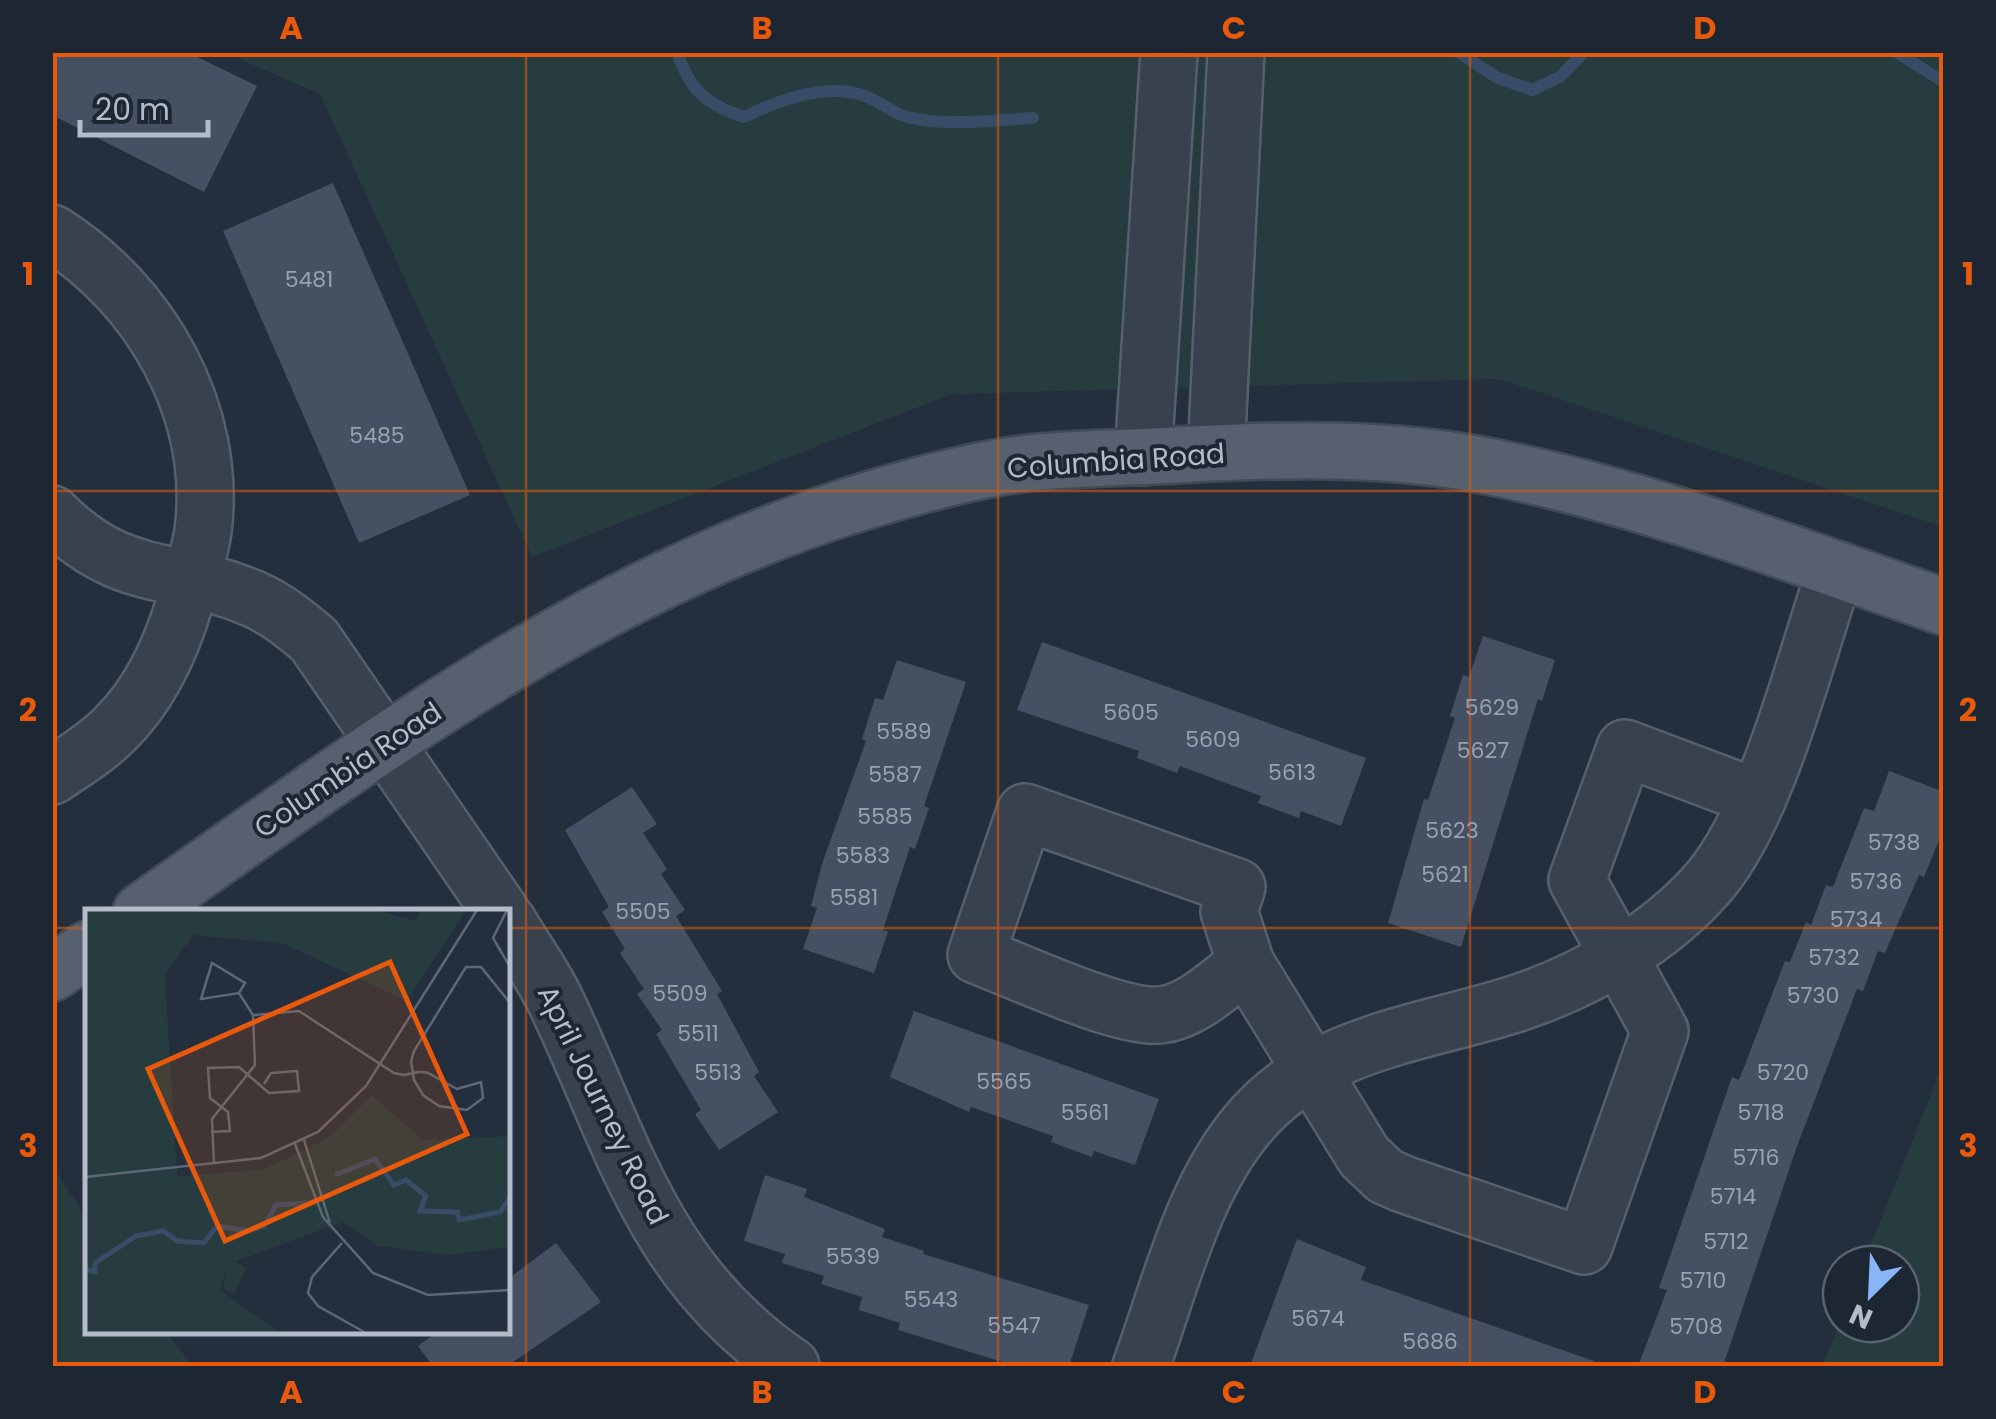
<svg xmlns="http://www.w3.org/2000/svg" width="1996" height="1419" font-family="Poppins,sans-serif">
  <rect width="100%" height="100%" fill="#242f3e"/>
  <g fill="#263c3f">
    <path d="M226,53H1943V527L1500,379L952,394L532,557L320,94Z"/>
    <path d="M1943,1064V1366H1822L1841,1320V1324H1901V1264H1863Z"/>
    <path d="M53,1168L87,1218L88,1332H167L192,1366H53Z"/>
  </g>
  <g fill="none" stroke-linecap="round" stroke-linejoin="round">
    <g stroke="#394c67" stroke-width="12">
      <path d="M677,52C691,92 706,104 744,117C779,100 827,82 865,96C880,101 892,113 907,117C947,127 993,120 1033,118"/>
      <path d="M1458,52L1496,77L1532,90L1560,77L1584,52"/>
      <path d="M1896,52L1944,82"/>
    </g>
  </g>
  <g fill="#455162">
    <path d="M52,52H187L257,86L204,192L52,115Z"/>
    <path d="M333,183L470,495L359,543L223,231Z"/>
    <path d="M1483,636L1555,660L1542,701L1538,699L1461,947L1388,923L1424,799L1428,800L1455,718L1450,716L1463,675L1469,677Z"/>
    <path d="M1042,642L1366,758L1341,826L1301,811L1299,818L1258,803L1261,796L1180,766L1177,773L1137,758L1139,751L1017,710Z"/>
    <path d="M897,660L966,682L924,806L929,808L915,849L910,847L883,930L888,932L874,973L803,949L817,908L811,906L822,864L866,741L862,739L875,698L883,700Z"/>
    <path d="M1889,771L1944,792V828L1924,877L1919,875L1885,953L1878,951L1863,991L1857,989L1796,1149L1723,1366H1638L1667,1290L1659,1288L1732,1077L1739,1080L1785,961L1790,962L1806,922L1811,925L1826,885L1833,887L1864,808L1874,811Z"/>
    <path d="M632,787L657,824L643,833L667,869L661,874L685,910L676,916L722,991L717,994L759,1072L754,1076L778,1112L719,1150L695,1114L701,1110L656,1034L662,1030L637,994L644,989L620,953L625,949L602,912L609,907L565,830Z"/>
    <path d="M914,1011L1159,1099L1135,1165L1094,1151L1092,1157L1051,1142L1053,1136L971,1107L969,1112L890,1077Z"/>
    <path d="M765,1175L807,1189L804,1197L885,1229L882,1237L924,1251L923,1254L1089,1305L1069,1366H1016L898,1330L900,1323L859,1310L862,1297L821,1284L824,1276L782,1263L785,1254L744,1241Z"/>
    <path d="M1297,1239L1366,1267L1361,1280L1594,1361L1593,1366H1250Z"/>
    <path d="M556,1243L601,1302L507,1366H433L418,1346L437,1332H508V1279Z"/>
  </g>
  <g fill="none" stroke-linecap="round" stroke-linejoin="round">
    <g stroke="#565f6c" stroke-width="60">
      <g id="minor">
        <path d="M52,233C151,295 218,412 203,531C200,553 191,576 186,598C172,647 151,694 114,730C96,748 73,762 52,776"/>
        <path d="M1216,453L1236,52"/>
        <path d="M1143,457L1169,52"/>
        <path d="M52,514C124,587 176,564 256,600C278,610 295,624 314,640L501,912"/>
        <path d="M508,922C523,948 542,973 555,1000C623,1141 651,1271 791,1366"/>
        <path d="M1246,964C1222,982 1192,1012 1160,1015C1120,1019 1018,971 976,955L1025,812L1237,887L1229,911L1246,964L1364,1156L1385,1176L1403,1184L1584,1246L1660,1031L1577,880L1625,748L1758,798"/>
        <path d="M1141,1366C1170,1287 1192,1191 1247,1125C1316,1041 1423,1034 1518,1003C1587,980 1660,938 1708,883C1768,814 1805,658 1836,569"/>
      </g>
    </g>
    <g stroke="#414a57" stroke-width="60">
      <g id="major">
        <path d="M141,912C365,755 586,589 849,506C904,489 963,472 1020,464C1071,458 1124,458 1176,455C1282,449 1391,446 1497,468C1649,499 1797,556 1944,607"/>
        <path d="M52,973L88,949"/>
      </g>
    </g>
    <use href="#minor" stroke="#38414e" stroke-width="55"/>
    <use href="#major" stroke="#56606e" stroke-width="55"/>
  </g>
  <path fill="none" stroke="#e8590c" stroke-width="2.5" stroke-opacity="0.55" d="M526,52V1366M998,52V1366M1470,52V1366M52,491H1944M52,928H88M508,928H1944"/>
  <g text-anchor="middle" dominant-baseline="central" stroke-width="8" stroke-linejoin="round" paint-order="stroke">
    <g font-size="22" fill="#98a1af">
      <text x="309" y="279">5481</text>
      <text x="377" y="435">5485</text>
      <text x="1492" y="707">5629</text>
      <text x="1131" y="712">5605</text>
      <text x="904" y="731">5589</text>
      <text x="1213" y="739">5609</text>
      <text x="1483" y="750">5627</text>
      <text x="1292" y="772">5613</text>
      <text x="895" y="774">5587</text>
      <text x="885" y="816">5585</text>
      <text x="1452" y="830">5623</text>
      <text x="1894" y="842">5738</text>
      <text x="863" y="855">5583</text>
      <text x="1445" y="874">5621</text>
      <text x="1876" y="881">5736</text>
      <text x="854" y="897">5581</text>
      <text x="643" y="911">5505</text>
      <text x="1856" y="919">5734</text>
      <text x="1834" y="957">5732</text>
      <text x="680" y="993">5509</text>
      <text x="1813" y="995">5730</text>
      <text x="698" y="1033">5511</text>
      <text x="718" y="1072">5513</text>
      <text x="1783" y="1072">5720</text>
      <text x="1004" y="1081">5565</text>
      <text x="1085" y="1112">5561</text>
      <text x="1761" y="1112">5718</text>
      <text x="1756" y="1157">5716</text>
      <text x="1733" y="1196">5714</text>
      <text x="1726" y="1241">5712</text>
      <text x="853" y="1256">5539</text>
      <text x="1703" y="1280">5710</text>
      <text x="931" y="1299">5543</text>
      <text x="1318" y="1318">5674</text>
      <text x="1014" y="1325">5547</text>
      <text x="1696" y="1326">5708</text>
      <text x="1430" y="1341">5686</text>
    </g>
    <g font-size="28" fill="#b4bcc9" stroke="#1d2633">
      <text transform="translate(1116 461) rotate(-4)">Columbia Road</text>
      <text transform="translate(348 770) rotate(-34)">Columbia Road</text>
      <text transform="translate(603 1105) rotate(64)">April Journey Road</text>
    </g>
  </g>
  <g transform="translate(85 909)">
    <rect width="425" height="425" fill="#242f3e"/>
    <path d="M0,1H292L331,12L335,1H381L322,92L197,34L108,26L80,66L92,267L180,260L245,228L287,186L338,231L425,227V338L364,346L292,337L258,313L151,352L161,359L149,386L138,378L142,356L135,381L196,424H0Z" fill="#263c3f"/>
    <path fill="none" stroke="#394c67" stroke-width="5" d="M250,266L290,250L309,276L321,271L341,287L335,302L372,303L374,311L415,303L425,289M0,360L10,363V354L51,327L78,322L92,332L119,334L132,317L163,322L179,317L191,296L222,294"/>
    <path fill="none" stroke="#5e6776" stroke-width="2.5" d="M422,1L408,29L425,58M154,84L160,74L127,54L116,90L154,84L168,106M126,223L145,222L143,203L125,189L123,159L154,158L184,184L214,182L212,162L186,164L179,175M219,231L245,314M210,235L238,308L288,364L343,386L425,381M129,255L127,210L170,156L168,106L214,102L309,164L319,166L328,164L334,163H338L343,164L372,180L396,173L398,189L382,201L354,197L338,186L329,171L328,164L327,158L326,153L329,142L381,58H396L425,94M0,268L176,249L233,223L281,177L392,1M257,334L227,368L223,384L233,397L281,424"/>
    <path fill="#e8590c" fill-opacity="0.15" stroke="#e8590c" stroke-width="5" d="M305,53L382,225L140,332L63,160Z"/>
    <rect width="425" height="425" fill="none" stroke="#b4bcc9" stroke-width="5"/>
  </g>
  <rect width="1996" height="1419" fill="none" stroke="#1d2633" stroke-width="110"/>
  <g transform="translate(1871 1294) rotate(204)"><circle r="48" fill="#1d2633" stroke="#59626f" stroke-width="2.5"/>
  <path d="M0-8L18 38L0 25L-18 38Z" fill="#8ab4f8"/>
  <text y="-15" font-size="28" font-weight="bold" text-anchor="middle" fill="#b4bcc9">N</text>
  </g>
  <path d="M80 120v15h128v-15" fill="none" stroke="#b4bcc9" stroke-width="5"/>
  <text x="95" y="120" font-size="30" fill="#b4bcc9" stroke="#1d2633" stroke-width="8" paint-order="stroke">20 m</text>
  <rect x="55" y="55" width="1886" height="1309" fill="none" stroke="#e8590c" stroke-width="4"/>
  <g font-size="32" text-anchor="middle" font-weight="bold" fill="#e8590c">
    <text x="291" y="39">A</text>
    <text x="762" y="39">B</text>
    <text x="1234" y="39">C</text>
    <text x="1705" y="39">D</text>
    <text x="28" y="285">1</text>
    <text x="1968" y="285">1</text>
    <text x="28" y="721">2</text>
    <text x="1968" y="721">2</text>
    <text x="28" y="1157">3</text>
    <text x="1968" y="1157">3</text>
    <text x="291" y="1403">A</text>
    <text x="762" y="1403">B</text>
    <text x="1234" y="1403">C</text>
    <text x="1705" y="1403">D</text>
  </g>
</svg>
